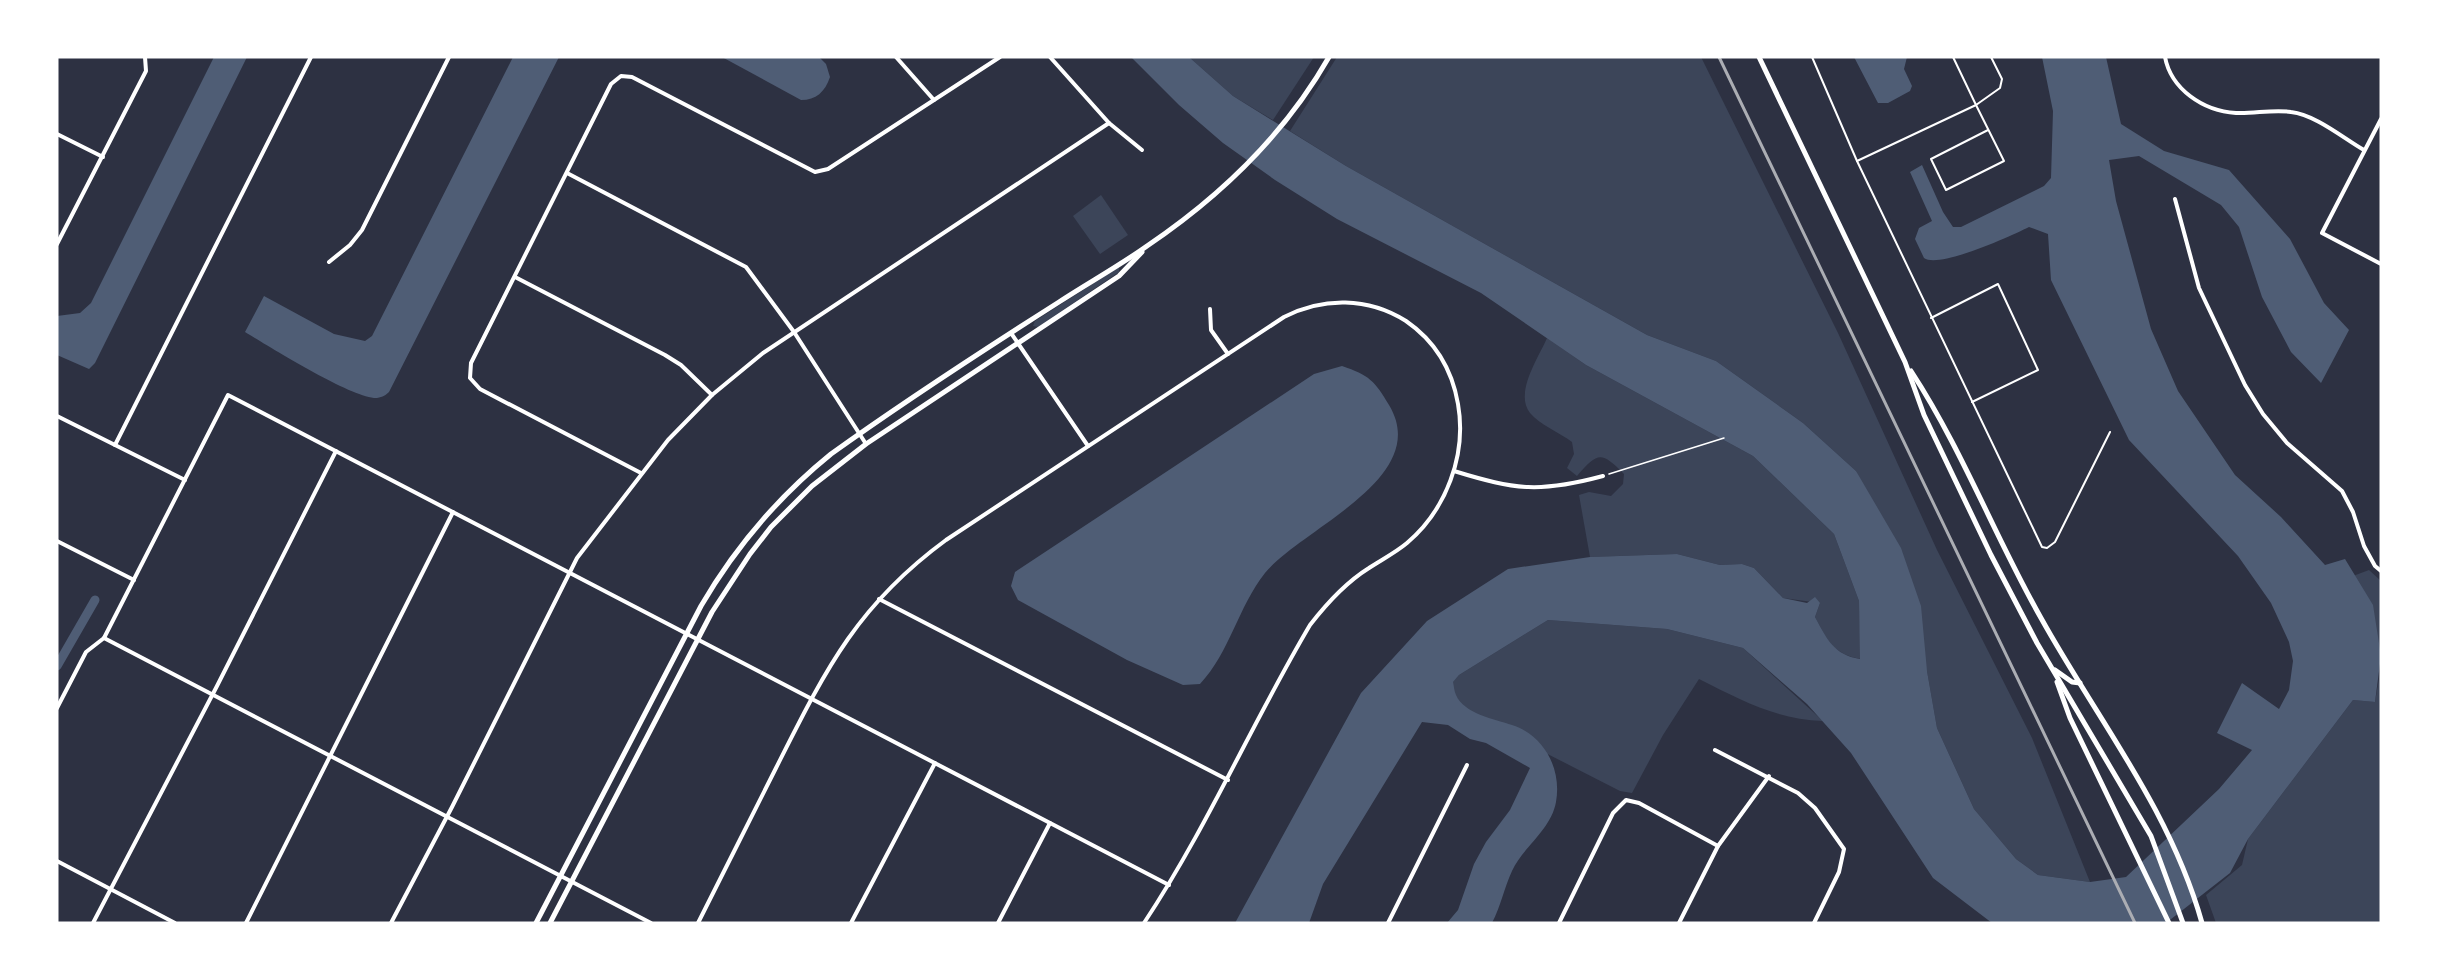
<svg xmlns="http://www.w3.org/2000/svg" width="2438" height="980" font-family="'Source Sans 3',sans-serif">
  <rect width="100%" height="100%" fill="#2d3142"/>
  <g fill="#3c4559">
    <path d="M1189,57H1314L1273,120L1233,96Z"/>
    <path d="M1337,57H1701L1838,333L1937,550L2032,738L2090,882L2038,875L2016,859L1974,809L1937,728L1927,671L1856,471L1803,423L1716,361L1647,335L1346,166L1290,131Z"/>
    <path d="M1101,195L1128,235L1100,254L1073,216Z"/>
    <path d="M1119,267V272L1038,327L1033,326L1035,321Z"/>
    <path d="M1547,338L1586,365L1753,456L1834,534L1859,601L1861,659C1834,655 1827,640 1815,617L1820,603L1783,598L1754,568L1742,564L1720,565L1677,554L1590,557L1579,495L1589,492L1611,496L1623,484L1624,474C1601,451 1598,452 1577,476L1567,468L1574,454L1572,442C1560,433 1539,424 1530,413C1514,393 1539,357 1547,338Z"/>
    <path d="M2369,570L2381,581V656L2353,576Z"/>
    <path d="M1548,620L1667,629L1743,648L1823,721C1775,719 1741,700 1699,679L1663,735L1632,793L1620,791L1438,698L1459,675Z"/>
    <path d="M2381,667V923H2216L2206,895L2242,865L2248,839L2353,700L2375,702Z"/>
  </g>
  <g fill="#4f5d75">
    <path d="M214,57H247L95,363L89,369L57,355V316L80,313L91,303Z"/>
    <path d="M513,57H559L389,392C386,395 383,397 377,398C353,399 270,347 245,332L264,296L334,334L365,341L372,336Z"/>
    <path d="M722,57H819L826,64L830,77C825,92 816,100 801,100Z"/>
    <path d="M1131,57H1189L1233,96L1346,166L1647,335L1716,361L1803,423L1856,471L1901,548L1921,606L1927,671L1937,728L1974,809L2016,859L2038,875L2090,882L2126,877L2219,789L2252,750L2217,733L2242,683L2279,709L2289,690L2293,661L2289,642L2271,603L2238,556L2129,440L2051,280L2048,234L2029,227C2011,236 1939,269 1924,258L1915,239L1919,228L1932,221L1910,172L1922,165L1943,212L1953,227H1961L2044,186L2051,178L2053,111L2042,57H2106L2121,124L2164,151L2229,170L2290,239L2324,303L2349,330L2321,383L2291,352L2262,297L2239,227L2221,205L2139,156L2109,160L2116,201L2151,329L2178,391L2235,475L2281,517L2325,565L2345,559L2373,605L2381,656L2375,702L2353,700L2248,839L2230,873L2166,923H1992L1933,878L1851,753L1807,704L1743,648L1667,629L1548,620L1459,675L1453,682C1454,686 1454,691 1456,695C1464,714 1495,719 1512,725C1544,735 1562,769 1556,802C1551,830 1523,847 1512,871C1504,888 1501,906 1492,923H1447L1458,910L1474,864L1486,842L1510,810L1530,768L1486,743L1470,739L1448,725L1422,722L1323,884L1309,923H1235L1361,693L1427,621L1508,569L1590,557L1677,554L1720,565L1742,564L1754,568L1783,598L1807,603L1815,597L1820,603L1815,617C1827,639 1834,655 1860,659L1859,601L1834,534L1753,456L1586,365L1481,293L1337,219L1275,180L1223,143L1179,105Z"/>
    <path d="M1854,57H1907L1904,69L1912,86L1910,91L1888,103H1878Z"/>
    <path d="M1342,366C1369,375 1375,381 1389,405C1433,478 1302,528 1265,573C1238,607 1230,652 1200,684L1183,685L1127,660L1018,600L1011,586L1015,572L1314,374Z"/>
  </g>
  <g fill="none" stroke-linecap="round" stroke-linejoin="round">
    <path stroke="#4f5d75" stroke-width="9" d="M57,666L95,600"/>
    <path stroke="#fff" stroke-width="1.5" d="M1609,474L1724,438"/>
    <g stroke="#fff" stroke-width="2">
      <path d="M1812,57L1857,161L2042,547L2047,548L2055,542L2110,432"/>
      <path d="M1953,57L1976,105L2000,88L2002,79L1991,57"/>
      <path d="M1857,161L1976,105L2004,161L1946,190L1931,159L1988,130"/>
      <path d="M1931,318L1998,284L2038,370L1972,402"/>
    </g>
    <g stroke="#fff" stroke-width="4">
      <path d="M896,57L934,100"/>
      <path d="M1050,57L1109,123L1142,150"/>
      <path d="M2165,57C2171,89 2203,111 2236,113C2254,114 2273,109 2291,112C2316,115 2343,138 2364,150"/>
      <path d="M2381,119L2322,233L2381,264"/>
      <path d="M57,134L103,157"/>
      <path d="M567,173L746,267L794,332L866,444"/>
      <path d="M2175,199L2199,288L2245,385L2263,414L2287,443L2342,491L2353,512L2364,546L2375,566L2381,571"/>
      <path d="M57,244L146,71L145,57"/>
      <path d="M329,262L350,245L362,230L449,57"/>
      <path d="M515,277L665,355L681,365L712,395"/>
      <path d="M1210,309L1211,330L1228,354"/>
      <path d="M1011,333L1088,446"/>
      <path d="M57,416L185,480"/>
      <path d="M115,445L311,57"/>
      <path d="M1454,471C1516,490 1540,493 1603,476"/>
      <path d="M641,473L480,389L470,378L471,363L611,84L621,76L632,77L815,172L828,169L1000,57"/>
      <path d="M57,541L134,580"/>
      <path d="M879,599L1228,780"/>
      <path d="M104,638L651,923"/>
      <path d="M57,708L86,652L104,638L228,395L1169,885"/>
      <path d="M1715,750L1798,793L1815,808L1844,849L1839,872L1814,923"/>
      <path d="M57,861L175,923"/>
      <path d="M93,923L217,686L336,451"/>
      <path d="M246,923L453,512"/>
      <path d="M391,923L452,807L577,558L668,440L712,395L763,353L1109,123"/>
      <path d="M698,923C724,871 750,820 776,768C825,671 856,606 946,540L1284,317C1323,297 1368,297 1406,321C1435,341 1452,369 1458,404C1467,455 1446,510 1407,543C1395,553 1381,560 1369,568C1345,583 1327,603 1310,625C1252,723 1207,828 1144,923"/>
      <path d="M851,923L935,763"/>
      <path d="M998,923L1050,823"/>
      <path d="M1388,923L1467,765"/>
      <path d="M1559,923L1613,813L1626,800L1639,803L1718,846"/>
      <path d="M1679,923L1718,846L1769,776"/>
    </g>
    <g stroke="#fff" stroke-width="5">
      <path d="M1759,57L1905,362L1924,415L1991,555L2037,643L2151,836L2183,923"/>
      <path d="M1911,371C1962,449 1995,537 2041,618C2097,719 2170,809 2202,923"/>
      <path d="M2055,670L2072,682L2080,683"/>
      <path d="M2057,682L2070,718L2169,923"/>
      <path d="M536,923L701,606C736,546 778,497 831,454C905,401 982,351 1059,302C1088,283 1119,266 1147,246C1221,196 1285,134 1329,57"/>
      <path d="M550,923L712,612L750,554L771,527L812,486L866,444L1119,276L1142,252"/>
    </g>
    <path stroke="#abadb3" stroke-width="3" d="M1719,57L2135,923"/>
  </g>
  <rect width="2438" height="980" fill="none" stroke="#ffffff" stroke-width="117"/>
</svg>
